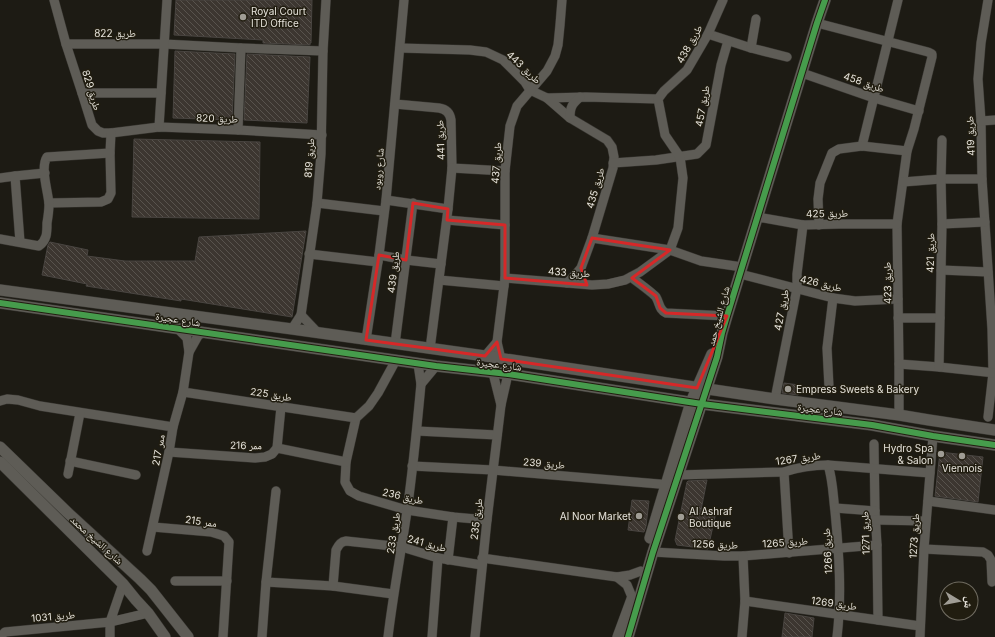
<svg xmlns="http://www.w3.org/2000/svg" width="995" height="637" font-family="Inter,'Noto Naskh Arabic',sans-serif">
  <defs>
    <pattern id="building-back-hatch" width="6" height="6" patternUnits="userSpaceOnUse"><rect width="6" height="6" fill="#3c3630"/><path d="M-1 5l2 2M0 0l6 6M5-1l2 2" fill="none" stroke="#58534d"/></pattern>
  </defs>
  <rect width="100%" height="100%" fill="#1d1b14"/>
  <g fill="url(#building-back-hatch)" stroke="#494541">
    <path d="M176,0H312L311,43H310V45L263,43V40L174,35Z"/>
    <path d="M175,51L235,54L232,120L173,118Z"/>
    <path d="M247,54L310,57L307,123L244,120Z"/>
    <path d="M134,139L260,142L259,219L132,217Z"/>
    <path d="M306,231L292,317L181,299V301L86,286L87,284L42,275L48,245L50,242L88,250L87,256L125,261H195L199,237Z"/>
    <path d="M784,383L799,385L798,395L782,393Z"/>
    <path d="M940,452L983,457L978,502L935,496Z"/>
    <path d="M707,480L701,510L716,512L708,549L677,545L675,540L687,482L688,481Z"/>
    <path d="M632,500L649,501L646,526L644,532L628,530Z"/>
    <path d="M785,613L814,618L812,637H782Z"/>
  </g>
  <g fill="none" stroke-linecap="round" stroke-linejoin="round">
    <g stroke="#373530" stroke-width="10">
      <g id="minor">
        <path d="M54,0L66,44L82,93L92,125L98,131L103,133H111L159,127L238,130L322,135"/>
        <path d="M988,0L981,43L978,79L981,121L982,179L992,329L993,373L988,417"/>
        <path d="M817,23L928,52L932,54V57L914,129L907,151L897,224L899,364V415"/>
        <path d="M708,34L751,48L787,57"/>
        <path d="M66,44H164L241,48L323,51"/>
        <path d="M400,48L470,50L486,52L503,60L525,82L530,90L547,98L586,97L658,99"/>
        <path d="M751,48L756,19"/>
        <path d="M802,73L874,98L919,111"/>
        <path d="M82,93H161"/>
        <path d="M547,98L570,118L607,140L612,147L614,157L613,168L592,238L581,268L576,274L567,283"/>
        <path d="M395,104L439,108C446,109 450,113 451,120L452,168L505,171"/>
        <path d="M570,118C570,107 572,104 580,97"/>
        <path d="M981,121L995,120"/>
        <path d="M159,127L167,0"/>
        <path d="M238,130L241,48"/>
        <path d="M862,146L898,0"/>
        <path d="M613,163L656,160L697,154L706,145L721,65L728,41"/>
        <path d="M15,176L20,242"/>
        <path d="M0,178L15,176L45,173"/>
        <path d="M903,182L941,179H982"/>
        <path d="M386,200L448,209"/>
        <path d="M49,203L101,202L108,199L111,193L110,153L111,133"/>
        <path d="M317,203L384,211"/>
        <path d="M758,217L803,225L840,224H897"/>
        <path d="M447,220L505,225"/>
        <path d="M942,224L985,222"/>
        <path d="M819,225L818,199L820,183L832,153L839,149L862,146L907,151"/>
        <path d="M592,238L670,250L701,261L742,267"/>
        <path d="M0,239L39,246C47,240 47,233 47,223C48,217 49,210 49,204C48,191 40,168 47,157L110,153"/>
        <path d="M309,254L378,262"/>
        <path d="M379,255L406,260L441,264"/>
        <path d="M941,270L988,272"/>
        <path d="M740,274L833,298L855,301L898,299"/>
        <path d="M631,277C636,281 653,293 656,297C660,304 659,310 666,313L727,316"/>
        <path d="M505,278L592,285L608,284L625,280L640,272L670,250L678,228L683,178L680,157L665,135L658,99L664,91L687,70L708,34L723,0"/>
        <path d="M439,280L504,286"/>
        <path d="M301,315L317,203L321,154L323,51L326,0"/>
        <path d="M898,318H940"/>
        <path d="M292,329L301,315L318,333"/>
        <path d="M366,340L379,255L386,200L404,0"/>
        <path d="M497,342L505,278V171L510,126L517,106L547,71L555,56L558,45L560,25L562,0"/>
        <path d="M395,344L413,203"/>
        <path d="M430,349L448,209L452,168"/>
        <path d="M189,352L198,336L202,333"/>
        <path d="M485,356L497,342L501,359"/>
        <path d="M396,360L378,393L369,406L356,418L346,462L345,482L350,491L359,496L407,510L453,517L487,520"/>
        <path d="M418,364L421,384L436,366"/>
        <path d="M899,364L939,367L995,373"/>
        <path d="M939,367L942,224L941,179L942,140"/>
        <path d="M493,373L501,405L508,374"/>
        <path d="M829,387L827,348L833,298"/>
        <path d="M183,392L356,418"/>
        <path d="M775,399L797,288V274L803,225"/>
        <path d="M0,401L7,399L18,400L40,406L173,427"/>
        <path d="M417,431L497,435"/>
        <path d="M874,444L875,511L877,545L878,620"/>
        <path d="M277,448L346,462"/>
        <path d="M169,452L255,458L265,457L272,454L277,448L281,407"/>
        <path d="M70,461L136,475"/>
        <path d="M828,465C833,480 833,496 835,511C839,553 842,595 837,637"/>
        <path d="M412,466L493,470L671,485"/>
        <path d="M784,472L789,553"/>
        <path d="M68,474L80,413"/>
        <path d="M673,475H678L784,472C799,467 813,465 828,465L930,473"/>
        <path d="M928,501L995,510"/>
        <path d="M835,508L875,511"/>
        <path d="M876,520L926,521"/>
        <path d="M153,527L211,532L224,536L229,542L223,637"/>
        <path d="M924,549L983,552L988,555L991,560L992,582"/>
        <path d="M147,551L169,452L173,427L183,392L189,352L187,338L178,329"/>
        <path d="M653,552L724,556H743L877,545"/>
        <path d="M482,558L617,577"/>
        <path d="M448,560L453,517"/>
        <path d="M175,581H227"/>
        <path d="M266,582L333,586L393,594"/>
        <path d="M123,584L110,622L148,613"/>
        <path d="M333,586L336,550C339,545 340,542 346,541L402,547L438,558L482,565"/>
        <path d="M632,597L627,585L617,577L630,575L641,571"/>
        <path d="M745,601L920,626"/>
        <path d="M0,637L5,632L110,622V637"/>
        <path d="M262,637L266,582L276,491"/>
        <path d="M388,637C393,595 401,553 407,511C413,469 417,427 421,384"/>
        <path d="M432,637L438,558"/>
        <path d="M475,637L487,520L501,405"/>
        <path d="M742,637L745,601L743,556"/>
        <path d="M920,637L924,549L933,436"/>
      </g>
    </g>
    <g stroke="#373530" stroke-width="12">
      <g id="tertiary">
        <path d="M0,290L292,329L485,356L775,399L899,415L929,420L995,430"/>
        <path d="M0,303L436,366L508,374L702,404L872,425L933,436L995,445"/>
        <path d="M0,447L68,513L140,579L151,590L188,637"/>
        <path d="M0,462L123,584L136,600L148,613L165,637"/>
        <path d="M650,538L691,402L712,354"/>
        <path d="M618,637L632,599"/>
        <path d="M628,637L653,552L717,357L722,333L727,316L817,23L825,0"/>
      </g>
    </g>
    <use href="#minor" stroke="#5e5c56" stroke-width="9"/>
    <use href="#tertiary" stroke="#5e5c56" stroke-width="11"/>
    <g stroke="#211d10" stroke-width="8">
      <g id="cycleway">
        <path d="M0,303L436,366L508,374L702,404L872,425L933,436L995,445"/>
        <path d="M628,637L653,552L717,357L722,333L727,316L817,23L825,0"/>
      </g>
    </g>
    <use href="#cycleway" stroke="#469c4c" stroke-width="6"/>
  </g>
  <path fill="none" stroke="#d62828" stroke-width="3" stroke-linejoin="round" d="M413,203L448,209L447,220L505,225V278L587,285L581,268L592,238L670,250L632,278L656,296L660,308L666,313L727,316L697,388L501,359L497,342L485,356L366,340L379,255L406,260Z"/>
  <g fill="#a09d95" stroke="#211d10" stroke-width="1.5">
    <circle cx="243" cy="17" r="4"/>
    <circle cx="788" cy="389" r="4"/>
    <circle cx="941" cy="454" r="4"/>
    <circle cx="962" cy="456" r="4"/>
    <circle cx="639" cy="516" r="4"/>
    <circle cx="681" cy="517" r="4"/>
  </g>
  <g text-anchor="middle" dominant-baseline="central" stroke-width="3" stroke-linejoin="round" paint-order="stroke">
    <g font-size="10" fill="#e6e3db" stroke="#211d10" text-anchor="start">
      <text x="251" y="11">Royal Court<tspan x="251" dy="12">ITD Office</tspan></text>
      <text x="796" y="389">Empress Sweets &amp; Bakery</text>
      <text x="933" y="448" text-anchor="end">Hydro Spa<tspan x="933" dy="12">&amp; Salon</tspan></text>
      <text x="962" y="468" text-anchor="middle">Viennois</text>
      <text x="689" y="511">Al Ashraf<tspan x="689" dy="12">Boutique</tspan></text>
      <text x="631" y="516" text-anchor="end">Al Noor Market</text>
    </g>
    <g font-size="10" fill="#e6e3db" stroke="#211d10">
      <text x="115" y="33">طريق 822</text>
      <text transform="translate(689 44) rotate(-61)">طريق 438</text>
      <text transform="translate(524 67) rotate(43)">طريق 443</text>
      <text transform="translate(864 82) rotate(19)">طريق 458</text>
      <text transform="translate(92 90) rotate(73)">طريق 829</text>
      <text transform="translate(702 106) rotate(-80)">طريق 457</text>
      <text transform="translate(217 118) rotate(2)">طريق 820</text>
      <text transform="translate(970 136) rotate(-92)">طريق 419</text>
      <text transform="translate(440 140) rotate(-92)">طريق 441</text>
      <text transform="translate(309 158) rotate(-86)">طريق 819</text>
      <text transform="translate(496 163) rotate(-86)">طريق 437</text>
      <text transform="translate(378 169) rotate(-85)">شارع روبود</text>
      <text transform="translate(595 188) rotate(-74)">طريق 435</text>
      <text transform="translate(827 213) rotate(-1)">طريق 425</text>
      <text transform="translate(930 253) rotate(-89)">طريق 421</text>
      <text transform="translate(393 272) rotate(-83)">طريق 439</text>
      <text transform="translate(569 272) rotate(4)">طريق 433</text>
      <text transform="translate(821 283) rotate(13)">طريق 426</text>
      <text transform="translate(887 283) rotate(-91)">طريق 423</text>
      <text transform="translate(781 310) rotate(-79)">طريق 427</text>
      <text transform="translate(718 316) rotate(-75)">شارع الشيخ حمد</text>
      <text transform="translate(178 319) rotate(9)">شارع عجيرة</text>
      <text transform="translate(499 364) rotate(7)">شارع عجيرة</text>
      <text transform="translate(271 394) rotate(9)">طريق 225</text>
      <text transform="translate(820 409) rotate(7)">شارع عجيرة</text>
      <text transform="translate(246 445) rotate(1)">ممر 216</text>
      <text transform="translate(158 450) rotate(-79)">ممر 217</text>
      <text transform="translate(798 458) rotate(-8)">طريق 1267</text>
      <text transform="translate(544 463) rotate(5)">طريق 239</text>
      <text transform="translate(403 496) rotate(13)">طريق 236</text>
      <text transform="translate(476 519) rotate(-83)">طريق 235</text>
      <text transform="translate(201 521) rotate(8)">ممر 215</text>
      <text transform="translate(393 533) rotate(-81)">طريق 233</text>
      <text transform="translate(865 533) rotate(-92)">طريق 1271</text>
      <text transform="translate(914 536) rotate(-86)">طريق 1273</text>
      <text transform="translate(97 540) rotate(42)">شارع الشيخ محمد</text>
      <text transform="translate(785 542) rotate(-4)">طريق 1265</text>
      <text transform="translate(427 543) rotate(15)">طريق 241</text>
      <text transform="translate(715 544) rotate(2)">طريق 1256</text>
      <text transform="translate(827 551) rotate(-93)">طريق 1266</text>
      <text transform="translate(834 603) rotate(8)">طريق 1269</text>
      <text transform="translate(53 616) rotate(-5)">طريق 1031</text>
    </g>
  </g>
  <g transform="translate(959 601) rotate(100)"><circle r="19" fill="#211d10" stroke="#706c61"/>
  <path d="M0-3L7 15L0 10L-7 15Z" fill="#a09d95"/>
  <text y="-6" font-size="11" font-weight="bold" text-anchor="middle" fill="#e6e3db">ش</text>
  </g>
</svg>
